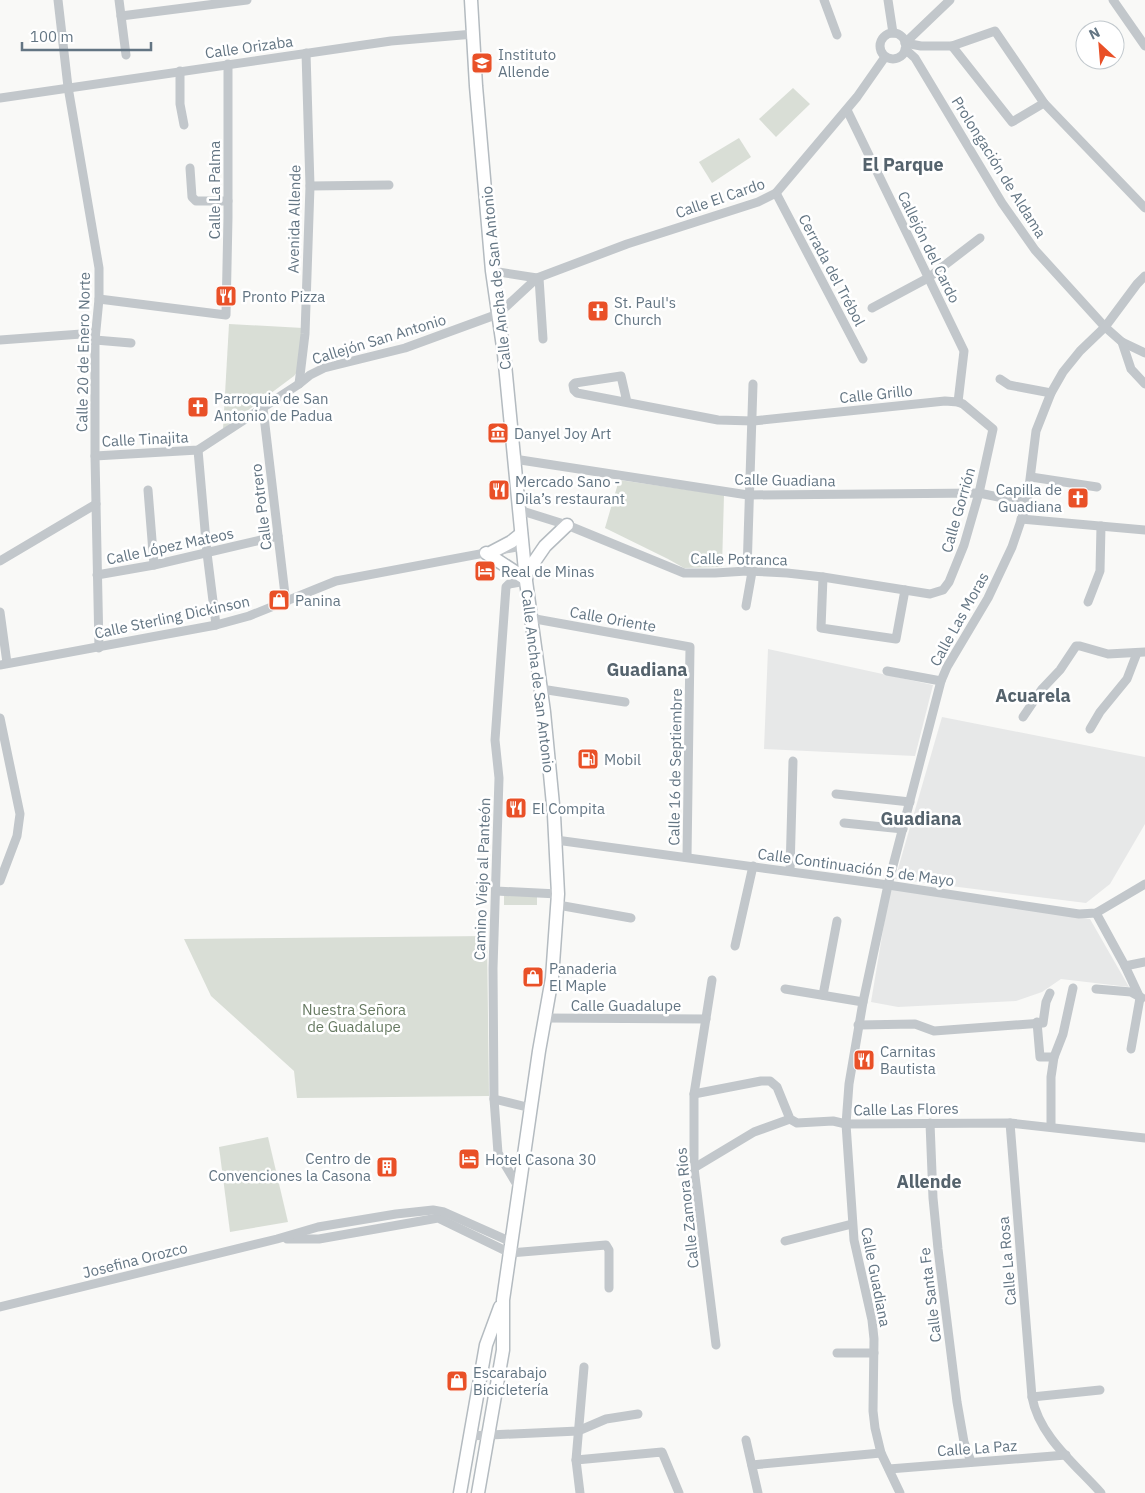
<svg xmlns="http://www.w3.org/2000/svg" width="1145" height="1493" font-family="'IBM Plex Sans',sans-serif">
  <rect width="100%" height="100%" fill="#f9f9f7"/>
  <g fill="#e7e8e8">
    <path d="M768,649L933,685L915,756L764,749Z"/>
    <path d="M942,717L1145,757V824L1110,884L1086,903L895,879Z"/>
    <path d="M890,888L1090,919L1129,987L1061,979L1042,992L1016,1001L898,1007L871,1002Z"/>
  </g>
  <g fill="#d9ded6">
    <path d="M793,88L810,104L776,137L759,119Z"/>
    <path d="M739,138L751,157L712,183L699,162Z"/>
    <path d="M229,324L303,328L297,372L294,376L223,429Z"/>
    <path d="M619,480L724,495L722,567L684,568L668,559L605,528Z"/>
    <rect x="504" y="895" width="33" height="10"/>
    <path d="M487,936L489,1096L297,1098L294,1071L211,996L184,939Z"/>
    <path d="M268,1137L288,1222L230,1232L219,1147Z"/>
  </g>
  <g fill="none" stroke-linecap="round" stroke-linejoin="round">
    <g stroke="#b4bbc0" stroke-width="15">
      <g id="secondary">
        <path d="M471,0L476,86L492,271L504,354L526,581L544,712L554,815L558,894L552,978L539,1051L503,1300V1350L478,1493"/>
        <path d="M492,552L511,542L521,534"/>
        <path d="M486,553L526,579"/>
        <path d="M525,575L545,546L567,525"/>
        <path d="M460,1493L486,1345L500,1307"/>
      </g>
    </g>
    <g stroke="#c2c7cb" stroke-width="9">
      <path d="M58,0L68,87L99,268V299L95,340V456L99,648"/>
      <path d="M119,0L126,55"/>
      <path d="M824,0L837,35"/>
      <path d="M888,0L893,33"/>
      <path d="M1113,0L1145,46"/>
      <path d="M121,16L247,0"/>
      <circle cx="893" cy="46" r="13"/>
      <path d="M905,43L921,46H952L995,31L1044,103L1145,208"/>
      <path d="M905,43L950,0"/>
      <path d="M952,46L1012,122L1044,103"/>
      <path d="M905,49L915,58L1002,203L1035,250L1105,327L1122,342L1145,353"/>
      <path d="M180,71V104L184,125"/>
      <path d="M0,98L391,41L474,34"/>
      <path d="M847,110L964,351L958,402"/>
      <path d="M190,168L192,197L196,201H228"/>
      <path d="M310,186L389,185"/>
      <path d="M776,193L863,359"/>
      <path d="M492,271L537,278"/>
      <path d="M539,278L543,339"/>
      <path d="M99,299L226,315L228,217V64"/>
      <path d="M872,308L928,278L980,238"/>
      <path d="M0,340L95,333"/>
      <path d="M95,340L131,343"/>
      <path d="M1122,342L1131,369L1145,384"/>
      <path d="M1000,379L1009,385L1051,393"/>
      <path d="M299,384L305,334L310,186L306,53"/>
      <path d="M263,408L286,603"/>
      <path d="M198,450L207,553L216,625"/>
      <path d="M95,456L198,450L299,384L310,375L324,368L405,348L498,314L537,278L627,244L758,202L776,193L857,97L885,57"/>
      <path d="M514,459L748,495L979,493L1027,503"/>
      <path d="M1031,477L1097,487"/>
      <path d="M148,490L154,565"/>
      <path d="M519,510L567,525L684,573H715L747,571L787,573L823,577L930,594L943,590L949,582L964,545L979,493L993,429L963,404L958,402L945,401L753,421L718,420L577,393L574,390L573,385L575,383L621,376L627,402"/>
      <path d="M1021,519L1145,530"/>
      <path d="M0,561L96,504"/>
      <path d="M747,571L753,384"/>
      <path d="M97,575L154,565L278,536"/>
      <path d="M823,577L821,628L896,639L905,590"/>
      <path d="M1088,602L1100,571L1101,526"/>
      <path d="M746,606L752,572"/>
      <path d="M0,612L7,663"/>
      <path d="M530,618L690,647L687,857"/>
      <path d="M0,665L216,625L249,616L336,581L522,546"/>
      <path d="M887,671L941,681"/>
      <path d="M541,689L625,702"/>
      <path d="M1023,717L1042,689L1060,670L1076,646H1080L1108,654L1145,652"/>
      <path d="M0,718L20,814L17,836L0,881"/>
      <path d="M1090,729L1100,712L1127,679L1137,653"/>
      <path d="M836,794L910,802"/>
      <path d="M844,823L903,829"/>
      <path d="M556,840L888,885L1079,914L1096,913L1145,884"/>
      <path d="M790,871L793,761"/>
      <path d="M496,891L558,894"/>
      <path d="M558,905L631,918"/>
      <path d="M1096,913L1125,966L1140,998L1131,1049"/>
      <path d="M735,946L753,866"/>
      <path d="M1125,966L1145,962"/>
      <path d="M712,980L694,1094V1168L716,1345"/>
      <path d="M785,989L863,1002"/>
      <path d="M1096,989L1131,992L1142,998"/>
      <path d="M823,995L837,921"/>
      <path d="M545,1018L706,1019"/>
      <path d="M1037,1022L1040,1057H1054L1051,1077V1127"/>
      <path d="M858,1025L915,1024L934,1031L1043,1023L1046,1002L1050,993"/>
      <path d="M1054,1057L1063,1034L1073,988"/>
      <path d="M694,1094L761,1081H770L777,1087L790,1119L797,1123L833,1121L846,1124L1010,1123L1145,1138"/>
      <path d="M494,1099L531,1108"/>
      <path d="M930,1123L933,1198L938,1249L957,1402L964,1442L971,1462"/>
      <path d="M1010,1123L1032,1397C1039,1436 1075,1464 1101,1493"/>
      <path d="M694,1168L754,1132L790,1119"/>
      <path d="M519,1188L498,1153L494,1099L493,968L499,778L495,740L506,587L509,584L526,581"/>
      <path d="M287,1239H319L438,1218L510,1253L606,1245L609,1250V1288"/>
      <path d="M785,1241L852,1224"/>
      <path d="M0,1307L277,1239L318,1227L396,1214L433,1210L444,1212L511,1242"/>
      <path d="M837,1353H874"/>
      <path d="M1032,1397L1100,1390"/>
      <path d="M469,1436L578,1431L606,1419L638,1414"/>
      <path d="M746,1440L758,1493"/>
      <path d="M576,1460L662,1452L679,1493"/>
      <path d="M752,1465L881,1453"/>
      <path d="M889,1469L1066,1455"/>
      <path d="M580,1493L576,1460L584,1367"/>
      <path d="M900,1493L881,1453L875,1428L873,1411L874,1339L872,1320L854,1240L846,1124L849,1084L863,1002L888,885L941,681L947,667L988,598L1012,547L1027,503L1036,431L1051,393L1063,372L1080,351L1105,327L1137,284L1145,276"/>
    </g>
    <use href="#secondary" stroke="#fff" stroke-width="12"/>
  </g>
  <defs>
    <g id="school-square" transform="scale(1.125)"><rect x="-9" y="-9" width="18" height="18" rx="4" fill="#e95027" stroke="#fff"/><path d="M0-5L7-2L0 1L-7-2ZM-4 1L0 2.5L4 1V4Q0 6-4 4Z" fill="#fff"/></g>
    <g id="restaurant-square" transform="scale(1.125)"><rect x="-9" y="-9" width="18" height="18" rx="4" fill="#e95027" stroke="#fff"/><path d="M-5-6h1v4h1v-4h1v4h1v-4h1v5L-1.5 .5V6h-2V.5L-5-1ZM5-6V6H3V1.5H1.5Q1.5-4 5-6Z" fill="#fff"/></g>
    <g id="church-square" transform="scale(1.125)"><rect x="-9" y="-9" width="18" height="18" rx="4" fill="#e95027" stroke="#fff"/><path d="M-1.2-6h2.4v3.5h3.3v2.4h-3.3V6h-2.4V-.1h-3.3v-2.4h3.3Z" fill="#fff"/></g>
    <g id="museum-square" transform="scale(1.125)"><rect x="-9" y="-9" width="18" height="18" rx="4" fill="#e95027" stroke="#fff"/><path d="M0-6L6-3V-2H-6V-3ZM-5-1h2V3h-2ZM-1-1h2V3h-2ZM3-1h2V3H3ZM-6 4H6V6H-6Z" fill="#fff"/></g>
    <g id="hotel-square" transform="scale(1.125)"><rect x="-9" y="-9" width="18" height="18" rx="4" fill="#e95027" stroke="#fff"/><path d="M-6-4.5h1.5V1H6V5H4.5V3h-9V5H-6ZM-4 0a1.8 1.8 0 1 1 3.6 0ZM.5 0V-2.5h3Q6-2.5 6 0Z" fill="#fff"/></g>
    <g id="shop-square" transform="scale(1.125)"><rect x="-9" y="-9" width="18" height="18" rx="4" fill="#e95027" stroke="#fff"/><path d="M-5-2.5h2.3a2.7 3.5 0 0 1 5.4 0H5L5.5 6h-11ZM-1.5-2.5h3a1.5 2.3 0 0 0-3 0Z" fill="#fff"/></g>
    <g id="fuel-square" transform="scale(1.125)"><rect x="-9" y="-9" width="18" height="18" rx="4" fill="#e95027" stroke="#fff"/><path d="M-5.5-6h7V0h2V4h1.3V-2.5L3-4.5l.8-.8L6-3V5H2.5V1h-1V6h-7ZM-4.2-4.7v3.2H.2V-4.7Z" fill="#fff"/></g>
    <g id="building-square" transform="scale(1.125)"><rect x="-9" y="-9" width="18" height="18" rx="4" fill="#e95027" stroke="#fff"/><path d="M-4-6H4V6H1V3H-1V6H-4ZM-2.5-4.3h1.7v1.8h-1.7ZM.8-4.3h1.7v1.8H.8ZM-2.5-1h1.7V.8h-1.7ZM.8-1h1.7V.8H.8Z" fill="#fff"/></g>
  </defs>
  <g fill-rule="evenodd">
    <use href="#school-square" x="482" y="63"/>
    <use href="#restaurant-square" x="226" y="296"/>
    <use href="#church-square" x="598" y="311"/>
    <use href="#church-square" x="198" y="407"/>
    <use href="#museum-square" x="498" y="433"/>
    <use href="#restaurant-square" x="499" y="490"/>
    <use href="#church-square" x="1078" y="498"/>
    <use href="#hotel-square" x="485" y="571"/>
    <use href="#shop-square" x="279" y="600"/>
    <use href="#fuel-square" x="588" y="759"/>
    <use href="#restaurant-square" x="516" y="808"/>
    <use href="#shop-square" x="533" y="977"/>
    <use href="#restaurant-square" x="864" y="1060"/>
    <use href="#hotel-square" x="469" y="1159"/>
    <use href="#building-square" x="387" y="1167"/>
    <use href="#shop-square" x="457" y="1381"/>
  </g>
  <g text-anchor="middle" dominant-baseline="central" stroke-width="5" stroke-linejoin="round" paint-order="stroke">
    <g font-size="15" fill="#637583" stroke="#fff">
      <text transform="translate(249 47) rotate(-8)">Calle Orizaba</text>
      <text transform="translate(999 167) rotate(58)">Prolongación de Aldama</text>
      <text transform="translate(214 190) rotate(-90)">Calle La Palma</text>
      <text transform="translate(720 198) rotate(-19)">Calle El Cardo</text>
      <text transform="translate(294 219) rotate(-89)">Avenida Allende</text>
      <text transform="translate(929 247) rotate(64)">Callejón del Cardo</text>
      <text transform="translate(832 270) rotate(62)">Cerrada del Trébol</text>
      <text transform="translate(496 278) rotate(-96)">Calle Ancha de San Antonio</text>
      <text transform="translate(379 339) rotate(-17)">Callejón San Antonio</text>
      <text transform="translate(83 352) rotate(-89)">Calle 20 de Enero Norte</text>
      <text transform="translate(876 394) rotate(-6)">Calle Grillo</text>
      <text transform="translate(145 439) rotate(-3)">Calle Tinajita</text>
      <text transform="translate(785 480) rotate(1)">Calle Guadiana</text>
      <text transform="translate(261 507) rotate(-97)">Calle Potrero</text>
      <text transform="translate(958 510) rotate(-74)">Calle Gorrión</text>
      <text transform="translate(170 546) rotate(-12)">Calle López Mateos</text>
      <text transform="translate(739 559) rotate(1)">Calle Potranca</text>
      <text transform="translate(172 617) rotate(-12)">Calle Sterling Dickinson</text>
      <text transform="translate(613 619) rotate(10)">Calle Oriente</text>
      <text transform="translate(959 619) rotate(-61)">Calle Las Moras</text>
      <text transform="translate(538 681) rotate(83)">Calle Ancha de San Antonio</text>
      <text transform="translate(675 767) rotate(-89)">Calle 16 de Septiembre</text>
      <text transform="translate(856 867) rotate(8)">Calle Continuación 5 de Mayo</text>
      <text transform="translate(482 879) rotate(-88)">Camino Viejo al Panteón</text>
      <text x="626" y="1005">Calle Guadalupe</text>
      <text transform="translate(906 1109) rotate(-1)">Calle Las Flores</text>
      <text transform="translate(687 1208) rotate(-96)">Calle Zamora Ríos</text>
      <text transform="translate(135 1260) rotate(-14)">Josefina Orozco</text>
      <text transform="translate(1007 1261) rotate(-95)">Calle La Rosa</text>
      <text transform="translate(876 1277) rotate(79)">Calle Guadiana</text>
      <text transform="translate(930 1295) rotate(-97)">Calle Santa Fe</text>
      <text transform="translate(977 1448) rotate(-4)">Calle La Paz</text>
    </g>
    <g font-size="15" fill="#637583" stroke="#fff" text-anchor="start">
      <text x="498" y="54">Instituto<tspan x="498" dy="17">Allende</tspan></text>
      <text x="242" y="296">Pronto Pizza</text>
      <text x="614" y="302">St. Paul's<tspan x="614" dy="17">Church</tspan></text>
      <text x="214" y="398">Parroquia de San<tspan x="214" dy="17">Antonio de Padua</tspan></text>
      <text x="514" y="433">Danyel Joy Art</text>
      <text x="515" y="481">Mercado Sano -<tspan x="515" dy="17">Dila’s restaurant</tspan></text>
      <text x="1062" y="489" text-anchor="end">Capilla de<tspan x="1062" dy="17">Guadiana</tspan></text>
      <text x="501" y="571">Real de Minas</text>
      <text x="295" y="600">Panina</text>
      <text x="604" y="759">Mobil</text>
      <text x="532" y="808">El Compita</text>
      <text x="549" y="968">Panaderia<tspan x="549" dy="17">El Maple</tspan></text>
      <text x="880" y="1051">Carnitas<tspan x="880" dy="17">Bautista</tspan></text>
      <text x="371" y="1158" text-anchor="end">Centro de<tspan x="371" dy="17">Convenciones la Casona</tspan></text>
      <text x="485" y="1159">Hotel Casona 30</text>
      <text x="473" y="1372">Escarabajo<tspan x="473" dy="17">Bicicletería</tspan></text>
    </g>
    <g font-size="15" fill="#677a62" stroke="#fff">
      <text x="354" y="1009">Nuestra Señora<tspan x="354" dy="17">de Guadalupe</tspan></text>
    </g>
    <g font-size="18" font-weight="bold" fill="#55636d" stroke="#fff">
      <text x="903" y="164">El Parque</text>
      <text x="647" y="669">Guadiana</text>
      <text x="1033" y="695">Acuarela</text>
      <text x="921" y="818">Guadiana</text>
      <text x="929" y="1181">Allende</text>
    </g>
  </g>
  <g transform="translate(1100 45) rotate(334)"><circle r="24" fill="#ffffff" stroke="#c1c8cd"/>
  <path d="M0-4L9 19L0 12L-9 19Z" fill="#e95027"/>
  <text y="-8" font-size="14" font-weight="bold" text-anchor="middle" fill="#637583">N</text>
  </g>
  <path d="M22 42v8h129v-8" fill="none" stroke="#637583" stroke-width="2.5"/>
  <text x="30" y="42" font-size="15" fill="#637583" stroke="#ffffff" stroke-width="4" paint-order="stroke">100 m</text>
</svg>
